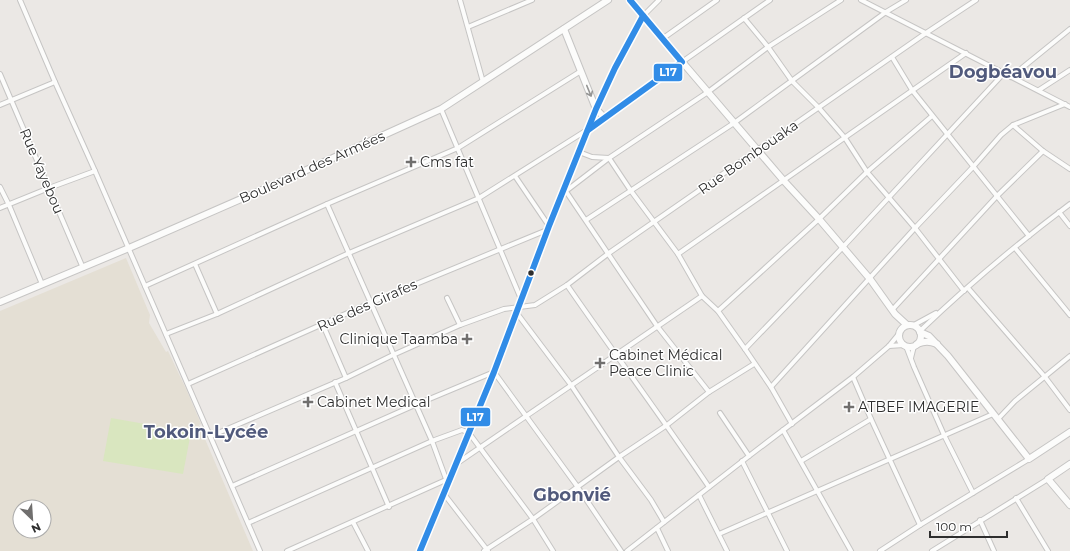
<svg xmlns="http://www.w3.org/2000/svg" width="1070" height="551" font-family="Montserrat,sans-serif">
  <rect width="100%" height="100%" fill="#ebe8e5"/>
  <path fill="#e4dfd4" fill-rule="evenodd" d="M126,258L150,315L149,323L166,352L168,351L187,391L201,424L199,425L253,551H0V311ZM20,507H44V531H20Z"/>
  <path fill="#d9e6bf" d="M111,418L191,432L183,474L103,461Z"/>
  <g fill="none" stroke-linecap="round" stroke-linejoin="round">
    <g stroke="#c6c5c4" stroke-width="6">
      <g id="street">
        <path d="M20,0L55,82L95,171L260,551"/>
        <path d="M460,0L483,82"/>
        <path d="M861,0L1070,107"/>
        <path d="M643,16L659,0"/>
        <path d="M744,18L768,47L792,81L819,108L845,138L867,172L915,228L964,291"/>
        <path d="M468,27L532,0"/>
        <path d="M662,39L717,0"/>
        <path d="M892,57L912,90L1029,236"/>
        <path d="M682,62L770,0"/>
        <path d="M0,74L83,268"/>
        <path d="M1011,77L1070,29"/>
        <path d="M1039,90L1070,70"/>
        <path d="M0,105L55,82"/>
        <path d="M441,109L521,299"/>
        <path d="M1013,125L1043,151L1070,169"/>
        <path d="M579,152L592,157L609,158L631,191L678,254L702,296L718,311L745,349L771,387L792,424"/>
        <path d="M515,176L549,226"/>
        <path d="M0,187L9,205L42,284"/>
        <path d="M565,190L657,326L709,392"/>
        <path d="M566,191L609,158L708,92L768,47L841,0"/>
        <path d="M327,204L432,441L446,479"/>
        <path d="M0,208L49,188L95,171"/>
        <path d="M1059,212L1070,226"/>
        <path d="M586,220L734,123L886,12L906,0"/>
        <path d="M1015,248L1070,315"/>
        <path d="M678,254L966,53"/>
        <path d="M195,264L217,314"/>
        <path d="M567,285C614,353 663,419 709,487"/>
        <path d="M145,286L327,204L458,148L581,71"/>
        <path d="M968,288L1045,377L1070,410"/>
        <path d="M447,298L460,325"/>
        <path d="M893,309L997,196L1043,151"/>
        <path d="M718,311L819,219L867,172L932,116"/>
        <path d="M516,312L571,385L619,457L651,500L664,522"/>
        <path d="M323,325L346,378"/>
        <path d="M914,325L936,313"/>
        <path d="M920,331C967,286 1018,243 1070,204"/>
        <path d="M166,334L217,314L349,253L479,198L587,130"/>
        <path d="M889,346L904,345"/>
        <path d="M906,346L914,367L944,435L973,493"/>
        <path d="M745,349L843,247L1004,73"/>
        <path d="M911,358L914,346"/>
        <path d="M853,377L871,419L920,525"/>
        <path d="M335,382L389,507"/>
        <path d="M188,384L370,303L547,230"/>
        <path d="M771,387L915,228L973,167L1001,135L1013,125L1065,104"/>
        <path d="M720,413L749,456"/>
        <path d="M998,419L1015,401L1070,356"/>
        <path d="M783,430L851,551"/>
        <path d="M211,436L346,378L393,355L460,325L504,309L535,305L567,285L609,253L926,33L976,0"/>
        <path d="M742,461L787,551"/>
        <path d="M801,461L871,419"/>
        <path d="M456,464L702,296"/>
        <path d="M232,486L415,405L494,372L577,486L621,551"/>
        <path d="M444,494L488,551"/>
        <path d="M699,495L727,551"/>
        <path d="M1016,498L1048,551"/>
        <path d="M980,520L994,551"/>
        <path d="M353,522L368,551"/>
        <path d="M248,523L432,441L462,430L469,433L533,519L553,551"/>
        <path d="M657,528L668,551"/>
        <path d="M719,534L993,414"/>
        <path d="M287,551L448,479"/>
        <path d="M484,551L533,519L619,457L667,425L709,392L754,364"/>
        <path d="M627,551L749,456L853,377L889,346L898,335"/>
        <path d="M880,551L920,525L1029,459"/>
        <path d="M932,551L1048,479"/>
      </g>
    </g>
    <g stroke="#c6c5c4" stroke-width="8">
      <g id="secondary">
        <path d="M630,0L643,16L784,181L819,219L870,279L895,314L907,325"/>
        <path d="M564,29L596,109L605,118"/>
        <path d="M588,130L682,62"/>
        <path d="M0,302L129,248L280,182L441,109L608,0"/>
        <circle cx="910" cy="336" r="11"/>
        <path d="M920,332L929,336L948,356L1029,459L1070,432"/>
        <path d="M917,344C925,341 929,341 937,344"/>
        <path d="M1070,464L1048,479L1070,505"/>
        <path d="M420,551L494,372L549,226L596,109L615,68L643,16"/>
      </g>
    </g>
    <use href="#street" stroke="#fcfcfb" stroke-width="4"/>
    <use href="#secondary" stroke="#fcfcfb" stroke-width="6"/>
    <g stroke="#fff" stroke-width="9">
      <g id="bus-1">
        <path d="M588,130L682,62L630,0"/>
        <path d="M420,551L494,372L549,226L596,109L615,68L643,16"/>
      </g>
    </g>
    <use href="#bus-1" stroke="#318ce7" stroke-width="6"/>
  </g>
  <defs><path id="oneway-shaft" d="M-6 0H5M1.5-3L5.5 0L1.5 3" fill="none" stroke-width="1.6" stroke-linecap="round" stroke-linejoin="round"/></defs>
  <use stroke="#959594" href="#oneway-shaft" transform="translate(589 91) rotate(68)"/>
  <g fill="#706f6e" stroke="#fff" stroke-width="1.5">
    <path d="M409 156h4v4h4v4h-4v4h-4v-4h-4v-4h4z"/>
    <path d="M465 333h4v4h4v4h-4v4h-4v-4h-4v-4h4z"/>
    <path d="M598 357h4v4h4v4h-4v4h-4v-4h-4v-4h4z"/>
    <path d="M306 396h4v4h4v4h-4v4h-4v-4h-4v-4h4z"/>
    <path d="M847 401h4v4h4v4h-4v4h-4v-4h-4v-4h4z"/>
  </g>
  <circle fill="#2e2e2e" stroke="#fff" stroke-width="1.5" cx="531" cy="273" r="3.5"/>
  <g text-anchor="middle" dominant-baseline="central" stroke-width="3" stroke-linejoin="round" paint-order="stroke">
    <g font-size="14" fill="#2e2e2e" stroke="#fff">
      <text transform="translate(748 157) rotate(-35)">Rue Bombouaka</text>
      <text transform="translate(312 167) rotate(-24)">Boulevard des Armées</text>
      <text transform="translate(42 171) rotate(67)">Rue Yayebou</text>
      <text transform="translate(367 305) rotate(-24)">Rue des Girafes</text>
    </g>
    <g font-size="14" fill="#2e2e2e" stroke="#fff" text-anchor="start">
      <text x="420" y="162">Cms fat</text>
      <text x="458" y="339" text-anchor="end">Clinique Taamba</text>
      <text x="609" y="355">Cabinet Médical<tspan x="609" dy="16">Peace Clinic</tspan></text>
      <text x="317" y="402">Cabinet Medical</text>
      <text x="858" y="407">ATBEF IMAGERIE</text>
    </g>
    <g font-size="18" font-weight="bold" fill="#515a7c" stroke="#fff">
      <text x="1003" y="72">Dogbéavou</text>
      <text x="206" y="432">Tokoin-Lycée</text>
      <text x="572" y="495">Gbonvié</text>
    </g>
  </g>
  <g stroke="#fff" stroke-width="1.5">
    <rect x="653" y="63" width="30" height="19" rx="4" fill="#318ce7"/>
    <rect x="460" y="407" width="31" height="20" rx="4" fill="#318ce7"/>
  </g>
  <g font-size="11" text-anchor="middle" font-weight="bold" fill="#fff">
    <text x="668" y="76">L17</text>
    <text x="475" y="421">L17</text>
  </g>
  <g transform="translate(32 519) rotate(155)"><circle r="19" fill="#ffffff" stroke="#ababab"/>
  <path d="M0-3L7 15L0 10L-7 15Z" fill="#706f6e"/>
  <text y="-6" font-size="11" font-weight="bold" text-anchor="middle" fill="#2e2e2e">N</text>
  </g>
  <path d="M930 531v6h77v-6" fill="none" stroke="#2e2e2e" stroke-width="2"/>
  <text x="936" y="531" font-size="12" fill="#2e2e2e" stroke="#ffffff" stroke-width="3" paint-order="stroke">100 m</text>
</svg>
